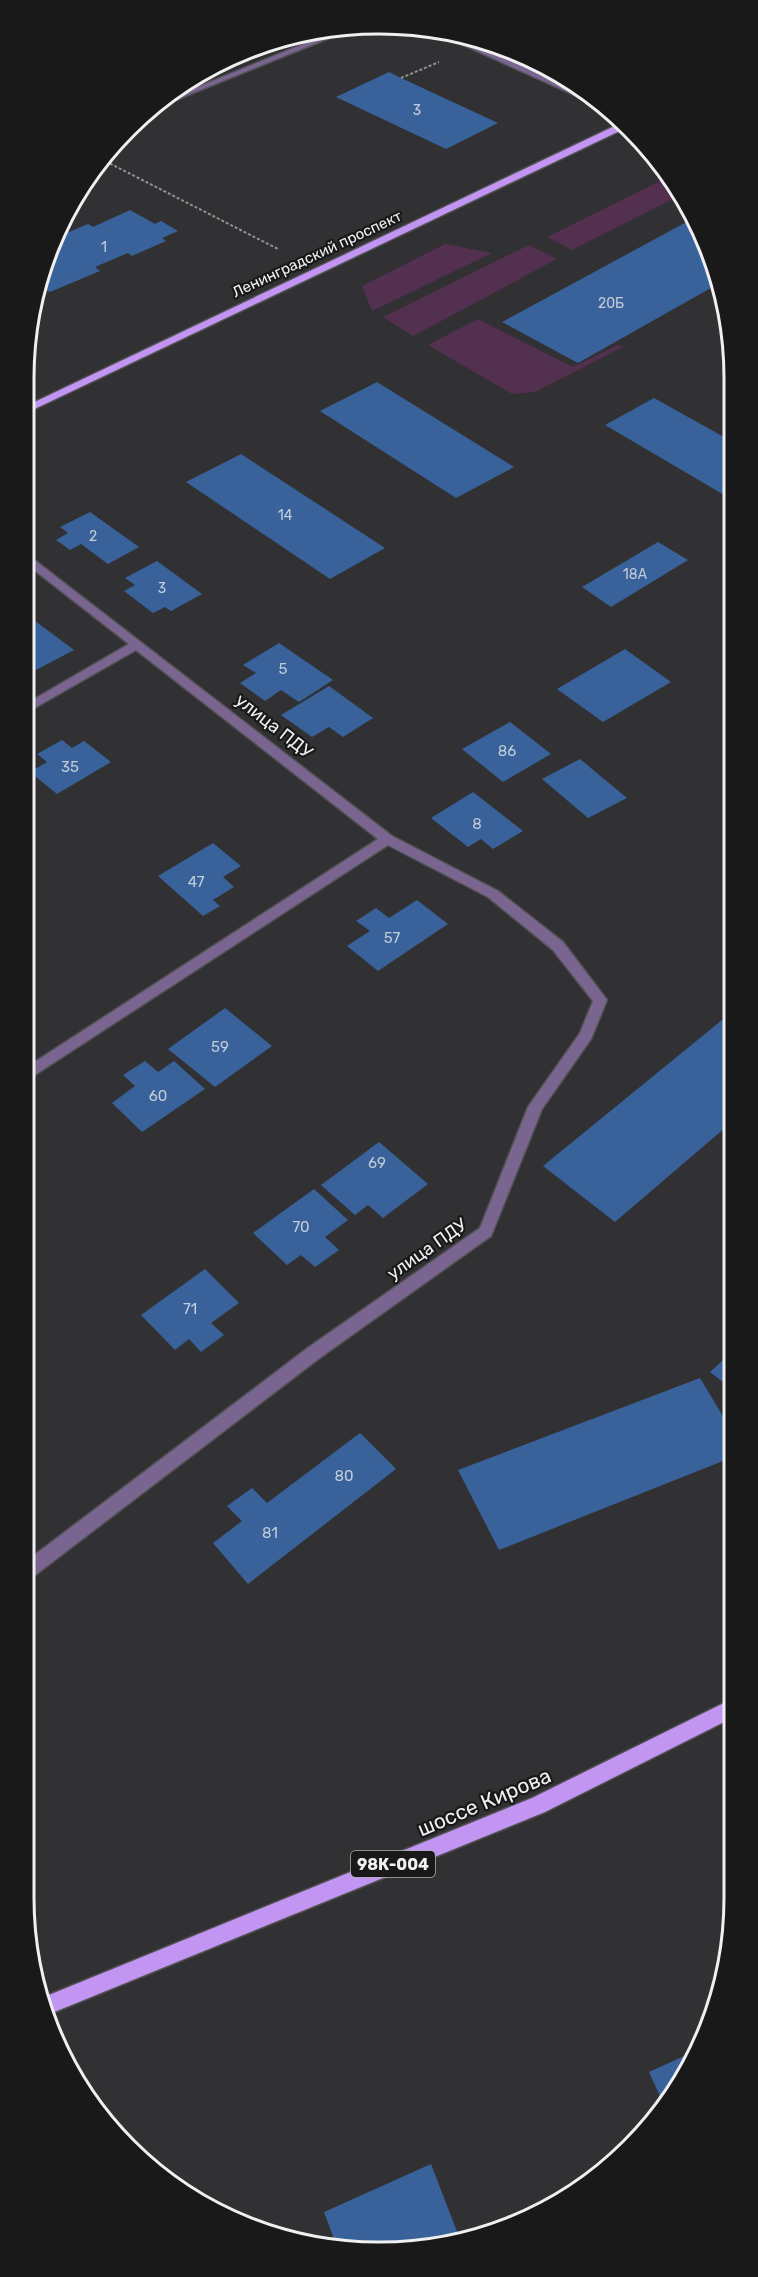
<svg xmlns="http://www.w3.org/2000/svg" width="758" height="2277" font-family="Rubik,sans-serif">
  <rect width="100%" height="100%" fill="#313134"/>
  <g fill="#533050">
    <path d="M660,181L672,187L682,203L673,199L572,250L547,237Z"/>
    <path d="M445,244L492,253L372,311L362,286Z"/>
    <path d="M529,245L557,259L413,336L383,317Z"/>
    <path d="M478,319L573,367L618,345L623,347L535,392L512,394L428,345Z"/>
  </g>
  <g fill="#386299">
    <path d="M389,72L401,78L498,123L446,149L336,97Z"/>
    <path d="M130,210L155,224L161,221L178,231L162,238L166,241L132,256L128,253L95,267L100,271L50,292L46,290L35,295L36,287L62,235L88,224L93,227Z"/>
    <path d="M692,219L707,243L718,284L578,363L502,322Z"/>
    <path d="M377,382L514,467L456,498L320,411Z"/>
    <path d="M654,398L731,441V499L605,425Z"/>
    <path d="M241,454L385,548L330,579L186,482Z"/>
    <path d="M90,512L139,547L108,564L81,544L70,550L56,540L68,533L60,527Z"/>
    <path d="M658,542L688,560L611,607L582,587Z"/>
    <path d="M157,561L202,594L171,611L165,607L153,613L124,591L135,585L125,578Z"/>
    <path d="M31,618L74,650L36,670L24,661V622Z"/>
    <path d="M279,643L333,680L299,702L281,690L265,701L240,683L256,673L243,665Z"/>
    <path d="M625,649L671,682L603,722L557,689Z"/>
    <path d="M329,686L373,718L343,737L329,727L312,737L281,715Z"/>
    <path d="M510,722L551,754L503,782L462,749Z"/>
    <path d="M62,740L72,748L84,741L111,762L57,794L30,772L47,762L37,754Z"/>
    <path d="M580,759L627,798L588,818L542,779Z"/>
    <path d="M473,792L523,831L493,849L481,839L468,847L431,818Z"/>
    <path d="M213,843L241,866L223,877L234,887L213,900L220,906L203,916L158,876Z"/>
    <path d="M417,900L448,924L378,971L347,946L370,931L356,921L376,908L389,918Z"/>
    <path d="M225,1008L272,1046L215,1087L168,1049Z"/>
    <path d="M722,1020L732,1027L733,1121L615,1222L543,1166Z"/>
    <path d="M145,1061L158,1072L174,1061L205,1089L142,1132L112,1103L135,1086L123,1075Z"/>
    <path d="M379,1142L428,1184L383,1218L368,1205L355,1215L321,1185Z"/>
    <path d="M314,1189L348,1220L325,1237L339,1250L315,1267L301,1255L287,1265L253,1233Z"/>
    <path d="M205,1269L239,1303L211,1323L224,1335L201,1352L189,1339L175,1350L141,1315Z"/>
    <path d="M733,1351V1390L710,1372Z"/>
    <path d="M700,1378L733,1433V1457L499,1550L458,1470Z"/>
    <path d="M360,1433L396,1469L248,1584L213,1543L242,1521L227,1506L252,1488L267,1503Z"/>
    <path d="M693,2052L674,2096L664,2105L649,2072Z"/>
    <path d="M431,2164L461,2242L338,2250L324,2212Z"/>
  </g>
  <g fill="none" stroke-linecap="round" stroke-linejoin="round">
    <g stroke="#505052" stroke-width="3">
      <g id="minor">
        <path d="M343,28H354L163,105L173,97Z"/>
        <path d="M459,39H465L589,95L599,104H594L459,43Z"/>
        <path d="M24,552L392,836L498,891L563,942L607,1000L591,1039L542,1109L491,1236L321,1357L30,1579L24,1581V1563L309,1347L480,1228L528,1107L580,1033L593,1001L553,950L488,897L388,845L24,1082V1069L378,839L136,650L24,714V705L129,644L24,562Z"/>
      </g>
    </g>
    <g stroke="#505052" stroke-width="3">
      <g id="major">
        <path d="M621,123L626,128L24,414V407Z"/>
        <path d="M734,1698V1717L545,1812L47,2015L44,1997L532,1798Z"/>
      </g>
    </g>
    <g stroke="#929294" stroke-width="2" stroke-dasharray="3 2" stroke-linecap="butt">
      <path d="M401,78L439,62"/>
      <path d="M101,159L278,249"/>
    </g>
    <use href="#minor" fill="#7a6591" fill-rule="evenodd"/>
    <use href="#major" fill="#c195f1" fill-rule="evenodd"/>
  </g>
  <g text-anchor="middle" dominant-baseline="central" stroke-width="4.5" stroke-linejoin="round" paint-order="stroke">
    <g font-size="14" fill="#c2ccdb">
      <text x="417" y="110">3</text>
      <text x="104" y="247">1</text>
      <text x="611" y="303">20Б</text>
      <text x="285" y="515">14</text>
      <text x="93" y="536">2</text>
      <text x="635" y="574">18А</text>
      <text x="162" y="588">3</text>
    </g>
    <g font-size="15" fill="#f0f0f1" stroke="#19191a">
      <text transform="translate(317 254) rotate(-25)">Ленинградский проспект</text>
    </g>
    <g font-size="15" fill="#c2ccdb">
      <text x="283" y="669">5</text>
      <text x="507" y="751">86</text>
      <text x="70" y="767">35</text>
      <text x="477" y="824">8</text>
      <text x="196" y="882">47</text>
      <text x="392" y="938">57</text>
      <text x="220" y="1047">59</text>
      <text x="158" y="1096">60</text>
      <text x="377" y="1163">69</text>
      <text x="301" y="1227">70</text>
      <text x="190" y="1309">71</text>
      <text x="344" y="1476">80</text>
      <text x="270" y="1533">81</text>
    </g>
    <rect fill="#19191a" stroke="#b0b0b0" stroke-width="1.5" x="351" y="1851" width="84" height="26" rx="4.5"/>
    <g font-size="16" font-weight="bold" fill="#f0f0f1">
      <text x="393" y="1864">98К-004</text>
    </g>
    <g font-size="18" fill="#f0f0f1" stroke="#19191a">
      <text transform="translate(274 726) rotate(38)">улица ПДУ</text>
      <text transform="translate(427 1249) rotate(-35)">улица ПДУ</text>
    </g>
    <g font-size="21" fill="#f0f0f1" stroke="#19191a">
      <text transform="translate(484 1802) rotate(-23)">шоссе Кирова</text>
    </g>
  </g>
  <path d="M0 0H758V2277H0ZM378 34H380A344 344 0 0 1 724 378V1898A344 344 0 0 1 380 2242H378A344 344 0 0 1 34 1898V378A344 344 0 0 1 378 34Z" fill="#19191a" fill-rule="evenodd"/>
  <path fill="none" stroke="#f0f0f1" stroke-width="3" d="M378 34H380A344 344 0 0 1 724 378V1898A344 344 0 0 1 380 2242H378A344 344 0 0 1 34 1898V378A344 344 0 0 1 378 34Z"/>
</svg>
